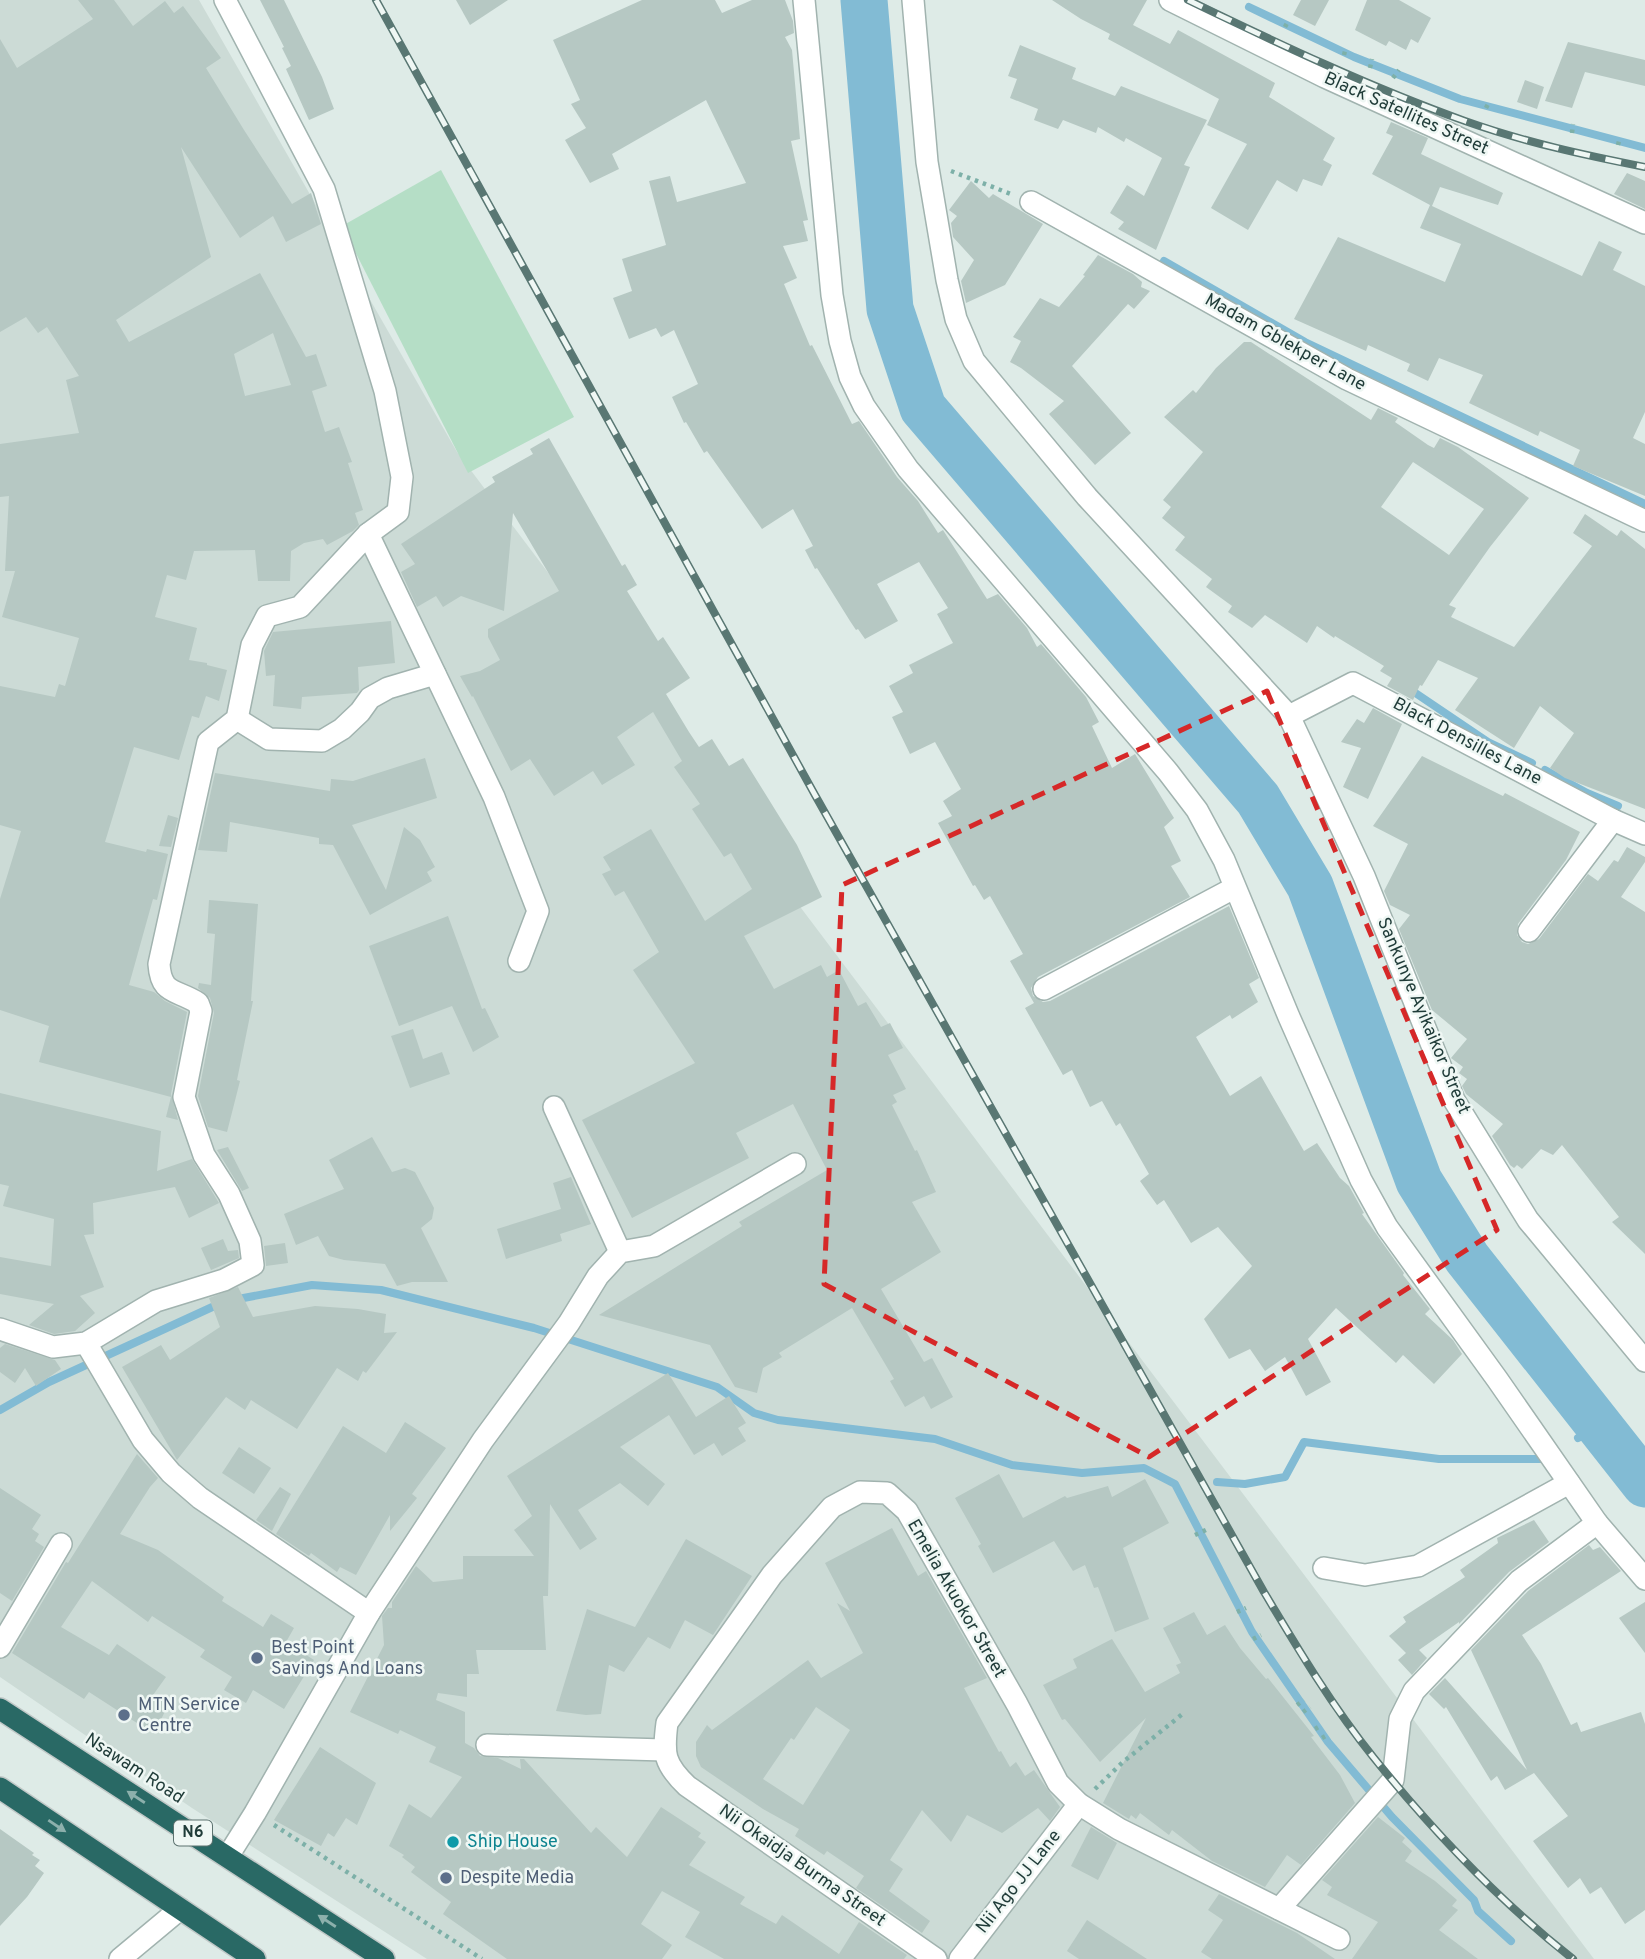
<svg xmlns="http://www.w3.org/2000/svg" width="1645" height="1959" font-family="Overpass,sans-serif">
  <rect width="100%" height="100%" fill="#deebe7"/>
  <path fill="#ccdbd6" d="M0,0H199L457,452L1594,1959H427L192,1808L0,1677Z"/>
  <path fill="#b5dec6" d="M441,170L574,417L468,473L342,226Z"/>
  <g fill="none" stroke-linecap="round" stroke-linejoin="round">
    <g stroke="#82bbd4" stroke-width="8">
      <path d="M1249,7L1354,57L1460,99L1645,148"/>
      <path d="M1164,261L1305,342L1645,504"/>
      <path d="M1408,688L1488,742L1532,763"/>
      <path d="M1545,770L1587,793L1618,806"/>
      <path d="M233,1300L312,1285L381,1290L534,1328L717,1387L754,1413L778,1420L935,1439L1012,1465L1082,1473L1144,1468L1175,1484L1252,1632L1328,1742L1392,1817L1474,1900L1478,1911L1511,1941"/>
      <path d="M0,1410L49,1382L221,1303"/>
      <path d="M1578,1438L1600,1425"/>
      <path d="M1217,1482L1245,1484L1285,1477L1304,1442L1439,1459H1546"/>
    </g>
    <path stroke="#82bbd4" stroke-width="47" d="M864,0L890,309L923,408L1258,799L1310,886L1419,1181L1467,1258L1645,1484"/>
  </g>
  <g fill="#b6c8c3" fill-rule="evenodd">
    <path d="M78,0H114L133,26L165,1L174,13L183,6L221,58L206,68L244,130L292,204L311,193L321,224L286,242L273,216L240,238L181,147L211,257L116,320L129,342L260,273L306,357L316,354L327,386L312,391L325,432L339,427L352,462L348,463L363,510L355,513L359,525L353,531L327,545L323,539L304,543L291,551L290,581H258L255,550L194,551L186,580L167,575L155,617L197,628L189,660L207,663V665L227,670L219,701L206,696L199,718L192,716L179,760L134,747L105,842L146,852L147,849L168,854L157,900L153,899L129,985L154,992L165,1001L187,1012L171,1094L178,1120L166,1117L171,1097L39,1062L49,1026L0,1010V899L21,831L0,825V686L55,697L59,684L65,686L79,638L2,617L15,571H5L9,496L0,497V444L79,433L66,380L79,376L47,327L38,333L26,317L0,332V39L17,68L93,19ZM273,333L291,385L245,396L234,354Z"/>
    <path d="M260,0H284L322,77L334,109L309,120L286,69L291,66L282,48L284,47Z"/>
    <path d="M456,0H508L470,25Z"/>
    <path d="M642,0H715L722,13L752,0H785L793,21L794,33L785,37L792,50L800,139L791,141L808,220L803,221L808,241L783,246L797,278L784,284L810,346L812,345L852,424L859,421L897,477L918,501L938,533L943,530L987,599L998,594L1027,628L1037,647L1041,644L1086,697L1099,722L1092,726L1112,768L1135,754L1174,818L1164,827L1181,861L1171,866L1190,897L1038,977L1031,988L1033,996L1043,1002L1050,1001L1229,906L1259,978L1249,984L1258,1002L1232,1019L1230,1015L1196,1037L1230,1096L1261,1076L1304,1151L1317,1143L1340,1178L1349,1186L1364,1213L1362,1214L1404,1273L1403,1275L1430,1309L1425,1314L1453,1340L1462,1354L1434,1384L1403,1355L1396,1363L1336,1308L1308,1339L1331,1382L1306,1396L1285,1357L1265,1371L1250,1349L1229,1359L1204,1319L1252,1266L1218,1227L1191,1243L1164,1200L1157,1205L1140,1181L1149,1174L1120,1123L1116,1126L1102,1101L1090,1107L1072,1070L1063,1075L1025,1008L1034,1003L1010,961L1023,954L990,896L984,900L975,885L973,886L938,823L952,816L943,801L961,789L935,742L910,754L892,717L903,712L889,686L913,673L909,665L953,643L937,614L948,608L919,562L877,584L898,621L865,639L858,629L856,630L850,621L817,568L815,569L805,550L813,546L793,509L762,529L707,451L704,453L686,422L684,423L672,397L698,384L674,330L661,337L656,328L629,339L613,298L632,291L622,259L666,245L649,181L670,176L677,202L746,183L706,100L612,154L619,169L590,183L565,140L586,128L571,104L580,100L553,40Z"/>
    <path d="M1052,0H1147L1133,25L1170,44L1178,30L1275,83L1269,97L1335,138L1323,160L1332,165L1322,186L1303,179L1297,192L1277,180L1248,230L1211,208L1247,144L1207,125L1219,99L1108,39L1110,34L1081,19Z"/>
    <path d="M1301,0H1329L1315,26L1293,15Z"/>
    <path d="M1367,0H1399L1431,18L1418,43L1411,39L1406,50L1389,41L1386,46L1355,30Z"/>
    <path d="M1568,42L1645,60V86L1585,72L1572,108L1545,101Z"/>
    <path d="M1020,45L1076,68L1072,79L1115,96L1121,86L1207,120L1184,165L1190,167L1156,250L1118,229L1124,222L1110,213L1127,185L1144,196L1162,158L1126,138L1124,142L1098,127L1096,133L1063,120L1058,129L1034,120L1038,109L1010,98L1017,79L1008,76Z"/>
    <path d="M1525,80L1544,87L1537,109L1517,102Z"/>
    <path d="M1391,122L1428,138L1421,154L1503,193L1498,205L1440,187L1432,206L1582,276L1599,241L1622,252L1613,270L1645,286V412L1633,438L1645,444V496L1573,466L1580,450L1540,431L1538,436L1469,403L1483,375L1439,358L1428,381L1407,371L1410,364L1368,345L1366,351L1294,319L1338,237L1445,282L1461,244L1420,228L1430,205L1372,174L1393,136L1386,133Z"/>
    <path d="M1627,173L1645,181V209L1614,194Z"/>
    <path d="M971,181L989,198L993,194L1043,224L1005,285L966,303L961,281L974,260L953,237L951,223L957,216L949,210Z"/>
    <path d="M1098,255L1133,274L1142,282L1141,287L1150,291L1134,309L1128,304L1072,366L1131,433L1095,465L1049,414L1064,401L1021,368L1010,362L1021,341L1013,337L1040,298L1059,307L1085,276L1083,275Z"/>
    <path d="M1244,342H1251L1371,420L1378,408L1398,418L1395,422L1428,445L1434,448L1440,438L1458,447L1529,498L1490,547L1449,605L1456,608L1451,617L1514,647L1592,546L1573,533L1585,514L1617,536L1621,530L1645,549V809L1565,778L1550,768L1574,733L1540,706L1514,748L1455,710L1478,678L1438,660L1422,686L1420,685L1413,700L1387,686L1392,678L1380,671L1384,666L1335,636L1334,638L1317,626L1307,643L1265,615L1252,628L1228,612L1232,606L1206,587L1212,579L1175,550L1185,537L1162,518L1171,507L1163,500L1203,452L1164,417L1193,390L1196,393L1216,368ZM1413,462L1484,509L1449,555L1381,507Z"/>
    <path d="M549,438L622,566L625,564L637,585L627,591L658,641L663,637L690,678L666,694L689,732L699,747L712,739L729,766L743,758L797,845L822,897L744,936L774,989L821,965L827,977L839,970L858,1006L866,1002L881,1027L890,1023L903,1048L888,1055L906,1089L893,1095L897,1102L892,1105L915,1151L917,1150L936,1192L912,1202L941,1252L881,1289L924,1362L932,1358L953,1397L931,1409L924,1396L905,1407L890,1381L894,1379L852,1308L779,1353L782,1357L763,1368L757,1393L735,1387L710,1345L599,1315L742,1226L739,1222L827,1170L793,1104L736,1133L749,1158L632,1218L582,1120L695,1063L633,970L659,952L624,891L615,896L602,874L611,870L603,857L651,829L705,921L752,889L731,853L724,857L692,809L700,804L674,767L682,761L653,712L617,737L635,765L602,785L593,771L554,796L530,759L511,771L473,696L472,697L460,676L480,671L500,660L488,637V629L559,591L513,513L504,611L461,596L443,607L436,596L417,607L401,572L415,564L401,544L495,482L492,477L533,454L530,449Z"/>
    <path d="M391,621L395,663L358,667L359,690L357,693L302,697L301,709L273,706L275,675L266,676L264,651L273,632Z"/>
    <path d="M1373,708L1402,724L1368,799L1343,787L1361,748L1341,742L1357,719L1364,723Z"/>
    <path d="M1422,756L1503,796L1505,793L1580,832L1566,860L1518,924L1517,935L1522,942L1528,944L1539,939L1588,874L1598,881L1614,860L1618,862L1627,847L1645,857V862L1621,897L1645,912V1254L1612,1222L1619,1217L1562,1145L1553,1155L1541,1149L1522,1169L1517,1165L1514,1168L1510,1165L1492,1136L1503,1124L1466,1094L1462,1086L1467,1079L1459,1073L1463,1067L1451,1058L1467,1039L1432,1010L1399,929L1410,915L1390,905L1384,891L1408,844L1373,826Z"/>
    <path d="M425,758L437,798L352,825L386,890L404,827L420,840L435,867L427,872L432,881L370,915L333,845L319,844V838L230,822L227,852L198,850L215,773L330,791L331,779L353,781Z"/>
    <path d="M168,815L178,818L171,847L159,846Z"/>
    <path d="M209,900L258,904L251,1001H253L237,1080L240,1081L227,1132L208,1127L198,1096L214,1013L210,998L198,988L199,983L211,985L215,934L207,933Z"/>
    <path d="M448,916L482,1009L485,1008L499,1037L473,1052L452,1006L399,1026L369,946Z"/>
    <path d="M413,1029L423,1059L442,1052L450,1074L410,1088L391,1036Z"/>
    <path d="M0,1093L161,1131L157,1171L192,1159L219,1203L189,1218L175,1187L93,1203L94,1234L84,1235L104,1287L80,1296L95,1313L75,1331L54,1334L29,1325L54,1304L0,1294V1257L51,1266L54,1219L3,1206L9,1186L0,1184Z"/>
    <path d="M372,1137L392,1172L405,1168L415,1172L434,1208L432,1219L421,1228L448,1282H412L397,1286L385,1264L344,1260L329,1256L318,1236L296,1245L284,1214L344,1189L329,1160Z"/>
    <path d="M228,1147L249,1188L242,1191L217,1150Z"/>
    <path d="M571,1177L591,1224L560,1234L562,1241L506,1259L497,1229L561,1209L553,1183Z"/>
    <path d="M223,1239L228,1251L238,1250L239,1258L211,1270L201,1248Z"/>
    <path d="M285,1243L288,1263L266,1266L264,1246Z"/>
    <path d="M238,1287L253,1317L315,1306L358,1309L386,1314L384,1333L397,1332L366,1373L363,1371L358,1381L337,1368L297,1429L251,1400L245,1410L226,1397L177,1460L122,1367L161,1345L170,1360L220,1327L209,1298Z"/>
    <path d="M5,1344L55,1360L61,1369L36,1386L25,1368L15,1383L0,1372V1348Z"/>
    <path d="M668,1373L696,1417L729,1396L746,1423L738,1428L746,1441L722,1456L714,1443L694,1455L669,1415L620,1447L665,1484L648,1506L620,1483L578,1510L597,1539L580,1550L550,1504L548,1596H543L546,1650H476L479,1674H467V1697L438,1693L436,1700L465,1712V1743L474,1748L480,1756L498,1758L521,1769L520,1759H524L591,1833L596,1827L627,1857L661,1807L701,1833L698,1837L706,1842L689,1865L745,1897L740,1904L776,1924L782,1915L839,1954L859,1922L907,1955L904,1959H724L685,1937L700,1912L662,1891L641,1924L672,1945L662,1959H507L443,1914L451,1902L411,1872L415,1867L402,1857L404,1855L389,1846L409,1804L431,1818L462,1777L429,1762L436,1747L400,1730L398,1734L350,1712L384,1645L382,1616L388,1608H392V1602L416,1566L433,1582L463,1579V1556H534L514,1530L532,1516L507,1476Z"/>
    <path d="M405,1422L446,1448L412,1494L417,1498L390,1531V1515L356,1575L340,1567L337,1572L311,1553L309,1556L276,1534L343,1426L386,1453Z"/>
    <path d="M239,1447L271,1468L254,1494L222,1473Z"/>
    <path d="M137,1454L158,1478L150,1487L120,1534L158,1550L224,1597L222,1601L263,1627L271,1614L294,1628L286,1642L314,1660L284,1709L253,1690L246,1703L224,1690L232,1677L200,1657L205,1650L152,1616L148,1622L92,1581L61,1627L109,1655L117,1644L166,1677L153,1695L169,1703L154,1734L89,1692L84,1699L12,1653L66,1562L68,1563Z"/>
    <path d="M999,1474L1023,1518L1065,1496L1067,1498L1108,1486L1112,1497L1145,1479L1169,1523L1123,1548L1149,1619L1115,1632L1098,1587L1094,1588L1085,1565L1073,1571L1054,1541L993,1573L978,1546L981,1544L955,1498Z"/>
    <path d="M280,1487L291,1494L272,1531L256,1520Z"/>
    <path d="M0,1488L41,1515L32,1529L39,1534L35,1541L44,1547L12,1601L0,1593Z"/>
    <path d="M1534,1520L1549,1542L1509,1572L1459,1624V1622L1419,1650L1427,1658L1412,1675L1398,1660L1406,1653L1389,1636L1406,1622L1403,1617L1465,1577L1460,1570L1498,1543L1497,1538Z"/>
    <path d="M892,1528L918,1576L926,1571L987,1678L964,1688L999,1752L1001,1751L1010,1767L1016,1762L1025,1776L1034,1770L1060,1807L1050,1821L1038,1808L1002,1833L967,1815L951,1842L922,1810L890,1860L903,1869L889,1891L930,1921L922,1933L856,1888L864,1876L827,1851L824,1855L795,1836L799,1829L763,1809L701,1767L696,1756V1742L707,1725L712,1730L808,1660L821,1678L863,1653L837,1603L850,1611L825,1563ZM816,1707L850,1730L803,1805L763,1779L791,1738L794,1740Z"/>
    <path d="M686,1539L752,1576L713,1635L685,1620L670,1649L648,1637L624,1672L609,1665L601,1714L586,1715L556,1711L587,1609L635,1627Z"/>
    <path d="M1589,1545L1593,1550L1600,1547L1621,1571L1522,1635L1541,1664L1571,1725L1577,1722L1581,1732L1641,1712L1645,1724V1910L1625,1924L1601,1887L1590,1894L1580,1878L1568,1888L1533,1841L1568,1816L1534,1773L1505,1790L1497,1776L1491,1781L1446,1707L1444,1709L1429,1694L1445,1678L1527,1770L1471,1650L1528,1591Z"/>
    <path d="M1645,1602V1653L1619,1618Z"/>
    <path d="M1194,1612L1207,1635L1225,1625L1240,1648L1266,1679L1268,1678L1314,1736L1311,1737L1340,1775L1355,1803L1301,1865L1287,1855L1265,1887L1212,1861L1172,1830L1169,1835L1140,1813L1136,1819L1131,1815L1129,1819L1103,1803L1146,1718L1100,1762L1065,1719L1062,1720L1043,1685L1077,1668L1073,1659L1112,1639L1145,1692L1180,1673L1176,1665L1181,1663L1163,1628Z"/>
    <path d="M320,1747L376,1783L357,1825L346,1818L334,1837L328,1833L321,1846L274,1820Z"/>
    <path d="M1378,1817L1405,1838L1402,1842L1412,1851L1405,1861L1435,1881L1457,1900L1452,1906L1458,1910L1439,1930L1478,1959H1352L1378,1922L1327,1895L1332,1887L1322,1880Z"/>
    <path d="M1091,1827L1117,1843L1098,1880L1071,1866Z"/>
    <path d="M0,1829L34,1853L32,1855L40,1860L35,1866L44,1873L27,1897L0,1926Z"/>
    <path d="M1219,1894L1297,1933L1335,1959H1212L1201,1952L1223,1920L1208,1910Z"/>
    <path d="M1087,1920L1147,1959H1079L1067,1951Z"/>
  </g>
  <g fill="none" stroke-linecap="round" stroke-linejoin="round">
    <g stroke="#a1b3af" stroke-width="24">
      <g id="minor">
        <path d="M804,0L832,295L840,341L850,377L864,406L908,469L1168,772L1197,810L1224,860L1289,1017L1361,1180L1387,1227L1497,1379L1597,1523L1645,1579"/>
        <path d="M913,0L927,162L947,280L956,319L974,361L1087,497L1289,716L1364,876L1454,1100L1528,1220L1645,1361"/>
        <path d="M1170,0L1325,77L1645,223"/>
        <path d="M1031,202L1347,379L1645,521"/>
        <path d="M368,534L494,797L538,911L519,961"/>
        <path d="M1289,716L1353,683L1613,820L1645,834"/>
        <path d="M237,719L269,739L322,741L342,729L360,712L370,698L388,688L435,674"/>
        <path d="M1529,931L1613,820"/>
        <path d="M1044,989L1234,888"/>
        <path d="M554,1107L620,1252"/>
        <path d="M0,1329L53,1347L86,1343L156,1301L224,1280L253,1265L250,1241L229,1194L204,1155L184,1097L201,1011L198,1003C176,989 161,995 159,964L208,742L237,719L252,645L267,616L300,607L368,534L398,512L402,477L385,391L324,189L225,0"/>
        <path d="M86,1343L143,1440L171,1473L200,1498L369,1613"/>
        <path d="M1324,1568L1365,1575L1418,1566L1569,1483"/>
        <path d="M0,1647L61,1544"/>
        <path d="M487,1745L664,1750"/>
        <path d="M228,1856L255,1813L369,1613L483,1440L569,1323L598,1276L620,1252L654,1246L795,1164"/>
        <path d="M1279,1909L1393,1780L1400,1719L1414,1691L1519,1581L1597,1523"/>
        <path d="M120,1959L180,1909"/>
        <path d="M936,1959L687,1786C664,1764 663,1754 667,1723L772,1575L832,1507L860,1492L887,1493L907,1511L1017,1704L1058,1783L1079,1804L1119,1829L1339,1939"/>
        <path d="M960,1959L1079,1804"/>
      </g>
    </g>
    <g stroke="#c0c8c7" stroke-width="24">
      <g id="highway">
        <path d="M0,1709L384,1959"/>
        <path d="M0,1788L255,1959"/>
      </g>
    </g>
    <g stroke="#7db0a8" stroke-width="4.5" stroke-dasharray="3.5 5" stroke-linecap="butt">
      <path d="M1285,27L1288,21"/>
      <path d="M1344,55L1346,47"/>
      <path d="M1370,68L1372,59"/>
      <path d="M1393,78L1399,70"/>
      <path d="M1486,108L1489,102"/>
      <path d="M1572,133L1573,124"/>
      <path d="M1618,145L1620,137"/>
      <path d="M951,171L1011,194"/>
      <path d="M1195,1535L1210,1528"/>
      <path d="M1237,1612L1246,1608"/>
      <path d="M1253,1639L1261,1635"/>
      <path d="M1297,1705L1304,1700"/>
      <path d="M1303,1712L1310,1707"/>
      <path d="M1315,1729L1322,1725"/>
      <path d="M1322,1738L1329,1734"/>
      <path d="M1095,1789L1123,1762L1185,1712"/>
      <path d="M274,1825L482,1959"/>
    </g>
    <use href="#minor" stroke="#fff" stroke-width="21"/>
    <use href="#highway" stroke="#296965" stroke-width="21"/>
    <g stroke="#597773" stroke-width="8">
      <g id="rail">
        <path d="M376,0L815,795L1264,1592C1298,1649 1332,1706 1374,1758C1432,1830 1499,1901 1573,1959"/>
        <path d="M1188,0C1279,44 1370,87 1465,121C1524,142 1584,155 1645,167"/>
      </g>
    </g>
    <use href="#rail" stroke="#eff7f4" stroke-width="5" stroke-dasharray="16" stroke-linecap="butt"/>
  </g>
  <defs><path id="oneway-solid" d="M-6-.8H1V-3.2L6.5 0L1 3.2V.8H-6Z" transform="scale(1.75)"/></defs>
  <g fill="#8cb0ac">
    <use href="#oneway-solid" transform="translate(136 1797) rotate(-147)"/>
    <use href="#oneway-solid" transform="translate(57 1826) rotate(34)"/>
    <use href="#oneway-solid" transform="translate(327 1921) rotate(-147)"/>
  </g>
  <path fill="none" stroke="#d62828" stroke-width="5" stroke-dasharray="14 9" stroke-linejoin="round" d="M1267,691L1497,1230L1149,1457L824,1284L842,885Z"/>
  <g fill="#5c6f8a" stroke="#eff7f4" stroke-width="2.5">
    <circle cx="257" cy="1658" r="7"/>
    <circle cx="124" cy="1715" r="7"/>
    <circle cx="446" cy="1878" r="7"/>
  </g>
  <circle fill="#0f9aa8" stroke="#eff7f4" stroke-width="2.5" cx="453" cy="1842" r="7"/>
  <g text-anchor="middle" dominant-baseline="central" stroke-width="5" stroke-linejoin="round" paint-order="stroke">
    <rect fill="#eff7f4" stroke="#5d7370" stroke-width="2" x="174" y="1820.5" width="38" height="25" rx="5"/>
    <g font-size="16" font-weight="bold" fill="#1f3b38">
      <text x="193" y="1833">N6</text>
    </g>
    <g font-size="18" fill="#1f3b38" stroke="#eff7f4">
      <text transform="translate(1406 114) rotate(24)">Black Satellites Street</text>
      <text transform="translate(1285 343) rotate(29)">Madam Gblekper Lane</text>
      <text transform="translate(1467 742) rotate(28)">Black Densilles Lane</text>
      <text transform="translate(1423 1016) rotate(67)">Sankunye Ayikaikor Street</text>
      <text transform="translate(956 1599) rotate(60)">Emelia Akuokor Street</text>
      <text transform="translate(134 1769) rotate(33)">Nsawam Road</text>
      <text transform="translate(802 1866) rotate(35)">Nii Okaidja Burma Street</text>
      <text transform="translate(1019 1882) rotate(-52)">Nii Ago JJ Lane</text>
    </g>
    <g font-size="18" fill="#4e5e75" stroke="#eff7f4" text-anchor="start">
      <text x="271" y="1648">Best Point<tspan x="271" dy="21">Savings And Loans</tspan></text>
      <text x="138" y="1705">MTN Service<tspan x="138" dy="21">Centre</tspan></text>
      <text x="460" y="1878">Despite Media</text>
    </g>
    <g font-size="18" fill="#0d838f" stroke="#eff7f4" text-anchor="start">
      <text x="467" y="1842">Ship House</text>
    </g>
  </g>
</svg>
